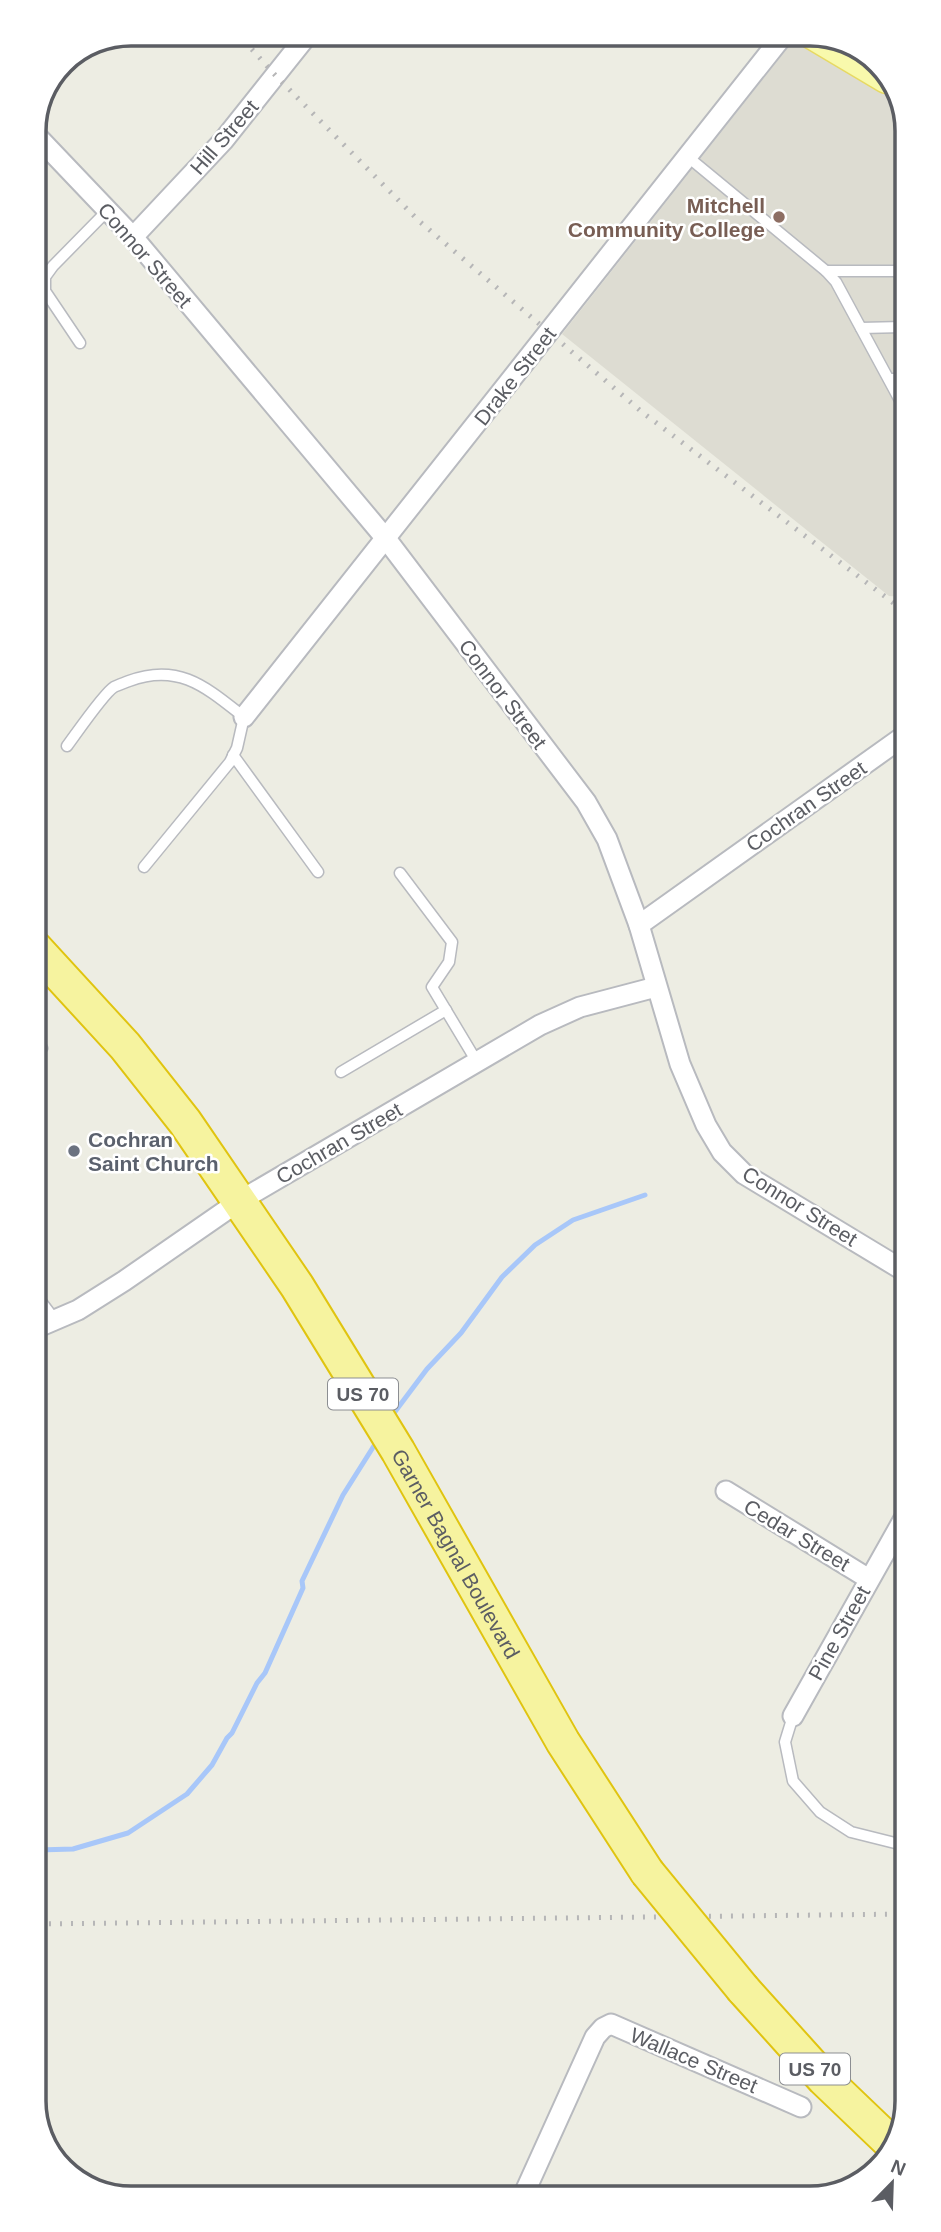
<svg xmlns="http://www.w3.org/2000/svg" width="941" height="2232" font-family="Arial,sans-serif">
  <rect width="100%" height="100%" fill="#edede3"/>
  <path fill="#dddcd2" d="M793,41L874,84L897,92L903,100L904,597L889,596L562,334Z"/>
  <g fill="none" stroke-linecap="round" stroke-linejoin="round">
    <g stroke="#a8c7f9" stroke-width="5">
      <path d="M391,1417L427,1369L461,1333L502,1277L535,1245L573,1220L645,1195"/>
      <path d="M38,1850L73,1849L128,1833L187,1794L212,1765L227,1738L232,1733L257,1683L265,1673L303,1588L302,1581L343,1495L377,1441"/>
    </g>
    <g stroke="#b8babf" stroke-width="13">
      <g id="service">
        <path d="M688,157L826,271"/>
        <path d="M903,271H826L836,282L903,406"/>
        <path d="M34,288L45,277"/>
        <path d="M861,328L903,327"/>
        <path d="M80,343L45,291V277L53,266L108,210"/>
        <path d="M889,379H903"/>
        <path d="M67,746C76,734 104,693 114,687C118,685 124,683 129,681C179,662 207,688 244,717L237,748L230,762L144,867"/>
        <path d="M233,755L318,872"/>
        <path d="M400,873L452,942L449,962L432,987L477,1062"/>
        <path d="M36,1037L42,1048L36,1054"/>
        <path d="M341,1072L446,1010"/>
        <path d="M36,1295L55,1320"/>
        <path d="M793,1716L785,1742L793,1781L820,1812L851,1832L907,1846"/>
      </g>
    </g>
    <g stroke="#b8babf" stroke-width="23">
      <g id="minor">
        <path d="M33,132L133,237L387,540L586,802L607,839L639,925L680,1064L706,1125L722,1152L744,1174L906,1272"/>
        <path d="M133,237L223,141L309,33"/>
        <path d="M244,717L785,33"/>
        <path d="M639,925L904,736"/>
        <path d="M36,1328L78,1310L124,1281L241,1200L540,1025L580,1007L656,987"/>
        <path d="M726,1491L869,1579"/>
        <path d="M793,1716L906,1515"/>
        <path d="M523,2196L595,2037L603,2028L611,2024L801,2107"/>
      </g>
    </g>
    <g stroke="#e7d963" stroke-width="35">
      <path id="primary" d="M813,33L887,77"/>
    </g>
    <g stroke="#e0c410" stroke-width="37">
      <g id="trunk">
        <path id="s1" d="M35,948L125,1046L185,1122L297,1286L398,1451L563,1742L647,1872"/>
        <path d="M743,1989L824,2079L893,2145"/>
      </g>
    </g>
    <use href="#service" stroke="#fff" stroke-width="10"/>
    <use href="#minor" stroke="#fff" stroke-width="19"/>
    <use href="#primary" stroke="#f8f9ac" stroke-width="32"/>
    <use href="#trunk" stroke="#f6f39f" stroke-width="33"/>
    <g stroke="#b6b6b7" stroke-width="5" stroke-dasharray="2 9" stroke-linecap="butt">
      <path d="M237,33L276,76L419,221L642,412L904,611"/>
      <path d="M38,1924L907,1914"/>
    </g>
    <g stroke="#e0c410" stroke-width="37" stroke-linecap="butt">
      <path id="trunk-bridge" d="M647,1872L743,1989"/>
    </g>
    <use href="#trunk-bridge" stroke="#f6f39f" stroke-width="33"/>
  </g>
  <circle fill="#8d6e63" stroke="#fff" stroke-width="2.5" cx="779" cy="217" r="7"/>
  <circle fill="#6b7280" stroke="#fff" stroke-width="2.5" cx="74" cy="1151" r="7"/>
  <g text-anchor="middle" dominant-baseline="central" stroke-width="5" stroke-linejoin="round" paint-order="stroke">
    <g fill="#fff" stroke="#8c8e92" stroke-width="2">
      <rect x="328" y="1378.5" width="70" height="31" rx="5"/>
      <rect x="780" y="2053.5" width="70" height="31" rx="5"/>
    </g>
    <g font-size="19" font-weight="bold" fill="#5b5d63">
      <text x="363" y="1394">US 70</text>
      <text x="815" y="2069">US 70</text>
    </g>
    <g font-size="21" fill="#5b5d63" stroke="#fff">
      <text transform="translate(224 137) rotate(-49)">Hill Street</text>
      <text transform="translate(145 255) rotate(49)">Connor Street</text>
      <text transform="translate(515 376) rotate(-52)">Drake Street</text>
      <text transform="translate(503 694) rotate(53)">Connor Street</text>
      <text transform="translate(806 806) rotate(-35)">Cochran Street</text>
      <text transform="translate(339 1143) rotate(-30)">Cochran Street</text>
      <text transform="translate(800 1206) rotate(32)">Connor Street</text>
      <text transform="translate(797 1535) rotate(31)">Cedar Street</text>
      <text stroke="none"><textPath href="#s1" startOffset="740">Garner Bagnal Boulevard</textPath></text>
      <text transform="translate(839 1633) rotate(-61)">Pine Street</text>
      <text transform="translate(694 2060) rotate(23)">Wallace Street</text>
    </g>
    <g font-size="21" font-weight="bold" fill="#785e54" stroke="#fff" text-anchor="end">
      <text x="765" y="205">Mitchell<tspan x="765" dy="24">Community College</tspan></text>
    </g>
    <g font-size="21" font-weight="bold" fill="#5b616d" stroke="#fff" text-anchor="start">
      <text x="88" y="1139">Cochran<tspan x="88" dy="24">Saint Church</tspan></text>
    </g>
  </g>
  <path d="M0 0H941V2232H0ZM131 46H810A85 85 0 0 1 895 131V2101A85 85 0 0 1 810 2186H131A85 85 0 0 1 46 2101V131A85 85 0 0 1 131 46Z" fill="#fff" fill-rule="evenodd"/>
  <path fill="none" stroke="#5b5d63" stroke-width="3.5" d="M131 46H810A85 85 0 0 1 895 131V2101A85 85 0 0 1 810 2186H131A85 85 0 0 1 46 2101V131A85 85 0 0 1 131 46Z"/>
  <g transform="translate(892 2183) rotate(23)" stroke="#ffffff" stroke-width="5" paint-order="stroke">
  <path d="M0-5L12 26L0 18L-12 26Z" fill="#5b5d63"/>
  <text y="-10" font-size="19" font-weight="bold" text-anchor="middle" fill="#5b5d63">N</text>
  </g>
</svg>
